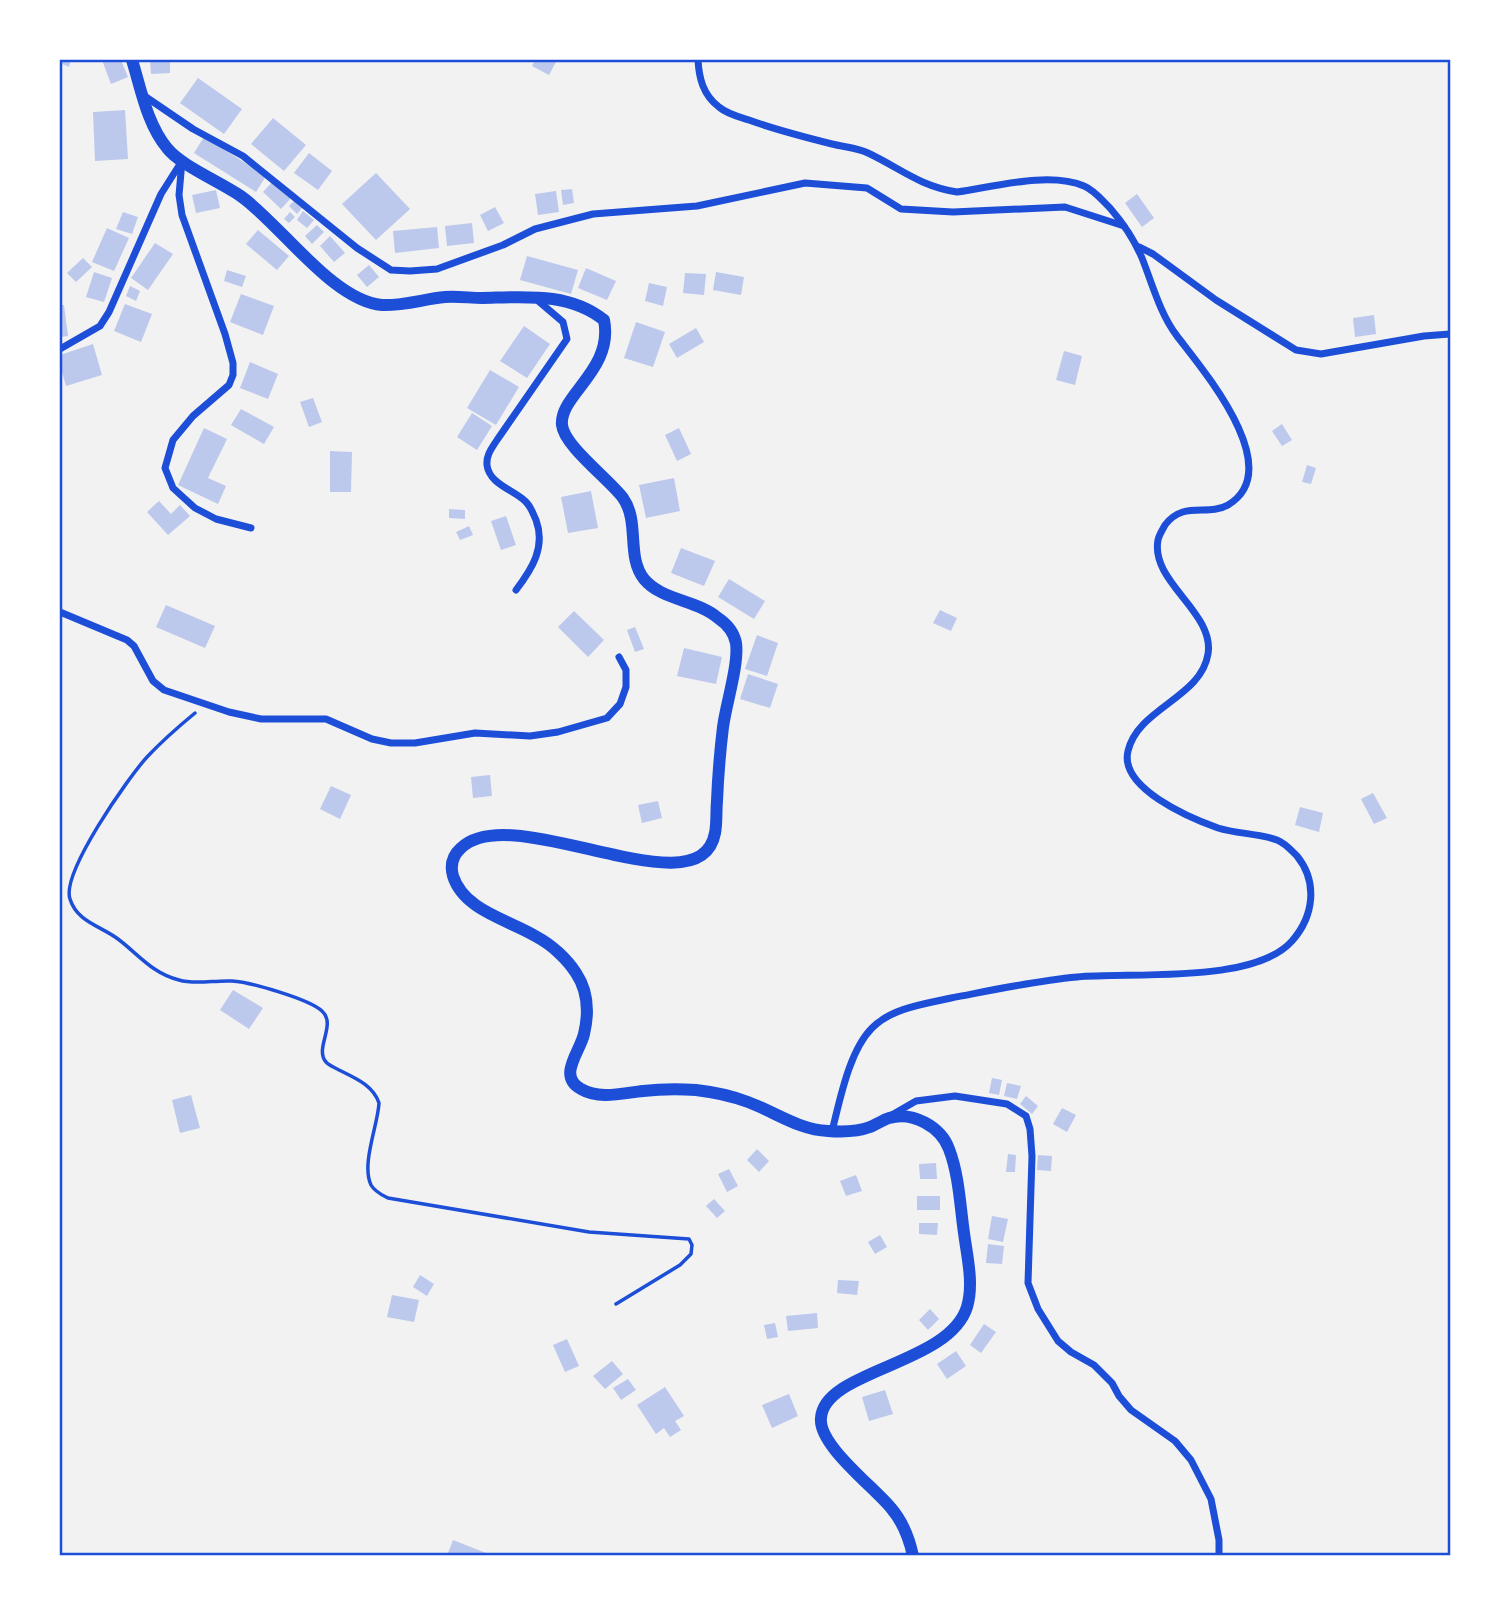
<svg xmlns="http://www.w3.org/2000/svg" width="1510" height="1615" font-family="Montserrat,sans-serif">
  <rect width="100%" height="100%" fill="#f2f2f2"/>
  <g fill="#bdc9ec">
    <path d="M60,60H71L69,67L60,63Z"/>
    <path d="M102,60H121L128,77L111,84Z"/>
    <path d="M150,60H170V73L151,74Z"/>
    <path d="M535,60H557L549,75L532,66Z"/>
    <path d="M198,78L242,109L224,134L180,103Z"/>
    <path d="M125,110L128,159L95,161L93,112Z"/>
    <path d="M273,118L306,145L284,171L251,144Z"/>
    <path d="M204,137L266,176L256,192L194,153Z"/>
    <path d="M309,153L332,171L318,190L294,173Z"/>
    <path d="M376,173L410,209L376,240L342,204Z"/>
    <path d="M273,181L291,198L281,209L263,192Z"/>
    <path d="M572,189L574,203L563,205L561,190Z"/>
    <path d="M216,190L220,208L196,213L192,195Z"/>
    <path d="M556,191L559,212L538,215L535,194Z"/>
    <path d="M1137,194L1154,218L1142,227L1125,203Z"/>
    <path d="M294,201L302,208L297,214L289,206Z"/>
    <path d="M495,207L504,223L488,231L480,215Z"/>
    <path d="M303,211L314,220L307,228L297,220Z"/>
    <path d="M123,212L138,217L132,234L116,229Z"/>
    <path d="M290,212L295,217L289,223L284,219Z"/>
    <path d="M472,223L474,243L447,246L445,226Z"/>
    <path d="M317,225L324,232L312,244L305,236Z"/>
    <path d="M437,227L439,248L395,253L393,231Z"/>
    <path d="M107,228L129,238L114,271L92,262Z"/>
    <path d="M258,230L289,256L277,270L246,244Z"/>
    <path d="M330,236L345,253L334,262L320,246Z"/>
    <path d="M155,243L173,254L148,290L131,278Z"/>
    <path d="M527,256L578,270L571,294L520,280Z"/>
    <path d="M83,258L92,267L76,282L67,273Z"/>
    <path d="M369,265L379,277L367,287L357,275Z"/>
    <path d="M586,268L616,281L607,300L578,288Z"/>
    <path d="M227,270L246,276L242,287L224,281Z"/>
    <path d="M94,272L112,278L104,302L86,297Z"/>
    <path d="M716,272L744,277L741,295L713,290Z"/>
    <path d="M685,273L706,274L704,295L683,293Z"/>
    <path d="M649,283L667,287L663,306L645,301Z"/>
    <path d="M130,286L140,291L136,301L126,296Z"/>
    <path d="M241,294L274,306L263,335L230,322Z"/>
    <path d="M125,304L152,314L141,342L114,331Z"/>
    <path d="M60,305H64L68,336L60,337Z"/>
    <path d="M1374,315L1376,334L1355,337L1353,318Z"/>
    <path d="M636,322L665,332L653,367L624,358Z"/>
    <path d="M524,326L550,344L527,378L500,361Z"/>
    <path d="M696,328L704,342L677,358L669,344Z"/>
    <path d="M93,344L102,375L66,386L60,365V355Z"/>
    <path d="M1064,351L1082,356L1075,385L1056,380Z"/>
    <path d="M250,362L278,374L268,399L240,388Z"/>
    <path d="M490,370L519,387L496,425L467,408Z"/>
    <path d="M313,398L322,422L309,427L300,402Z"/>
    <path d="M241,409L274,427L264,444L231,425Z"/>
    <path d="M472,413L492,426L477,450L457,437Z"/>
    <path d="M1282,424L1292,440L1282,446L1272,431Z"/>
    <path d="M204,428L227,439L208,478L226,486L218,504L178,485Z"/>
    <path d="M679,428L691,454L677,461L665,435Z"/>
    <path d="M330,451L352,452L351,492H330Z"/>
    <path d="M1307,465L1316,468L1311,484L1302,482Z"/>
    <path d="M674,478L680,511L646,518L639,485Z"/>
    <path d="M591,491L598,528L568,533L561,497Z"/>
    <path d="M159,501L171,514L180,505L190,516L168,535L147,512Z"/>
    <path d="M449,509L465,510V519L449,518Z"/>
    <path d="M506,516L516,545L501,550L491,521Z"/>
    <path d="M469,526L473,535L460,540L456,532Z"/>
    <path d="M681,548L715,561L704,586L671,573Z"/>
    <path d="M729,579L765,601L754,619L718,597Z"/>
    <path d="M166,605L215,626L205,648L156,627Z"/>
    <path d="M940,610L957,618L951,631L933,623Z"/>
    <path d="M574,611L604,640L588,657L558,627Z"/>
    <path d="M635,627L644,649L635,652L627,630Z"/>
    <path d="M757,635L778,643L767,676L745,669Z"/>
    <path d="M684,648L722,657L716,684L677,676Z"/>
    <path d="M748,674L778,684L770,708L740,699Z"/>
    <path d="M490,775L492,796L473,798L471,777Z"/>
    <path d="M331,786L351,795L340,819L320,809Z"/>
    <path d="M1373,793L1387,818L1374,824L1361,799Z"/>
    <path d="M658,801L662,818L642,823L638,805Z"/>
    <path d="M1300,807L1323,813L1319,832L1295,825Z"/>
    <path d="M233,990L263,1008L249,1029L220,1010Z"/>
    <path d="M992,1078L1002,1080L999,1095L989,1093Z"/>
    <path d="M1007,1083L1021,1086L1017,1099L1004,1096Z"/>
    <path d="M191,1095L200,1128L180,1133L172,1100Z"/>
    <path d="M1026,1096L1038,1106L1032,1114L1020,1104Z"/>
    <path d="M1062,1108L1076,1115L1067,1132L1053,1124Z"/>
    <path d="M757,1149L769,1161L759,1172L747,1160Z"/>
    <path d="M1008,1154L1016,1155L1015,1172H1006Z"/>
    <path d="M1038,1155L1052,1156L1051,1171L1037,1170Z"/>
    <path d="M936,1163L937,1179H920L919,1164Z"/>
    <path d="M729,1169L738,1186L727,1192L718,1174Z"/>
    <path d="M856,1175L862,1191L846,1196L840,1181Z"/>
    <rect x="917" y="1196" width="23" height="14"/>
    <path d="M714,1199L725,1211L717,1218L706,1206Z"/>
    <path d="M992,1216L1008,1219L1003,1242L988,1239Z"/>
    <path d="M919,1223H938L937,1235L919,1234Z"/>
    <path d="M880,1235L887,1247L875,1254L868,1242Z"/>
    <path d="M988,1244L1004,1246L1002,1264L986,1263Z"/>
    <path d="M420,1275L434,1284L427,1296L413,1287Z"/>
    <path d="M838,1280L859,1281L857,1295L837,1293Z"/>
    <path d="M392,1295L419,1300L414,1322L387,1317Z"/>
    <path d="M930,1309L939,1319L928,1330L919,1320Z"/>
    <path d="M817,1313L818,1328L788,1331L786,1316Z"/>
    <path d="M775,1323L778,1337L767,1339L764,1325Z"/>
    <path d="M984,1324L996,1332L981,1353L970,1345Z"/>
    <path d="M567,1339L579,1366L565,1372L553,1345Z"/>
    <path d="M956,1351L966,1366L947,1379L937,1364Z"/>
    <path d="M612,1361L623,1374L605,1389L593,1376Z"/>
    <path d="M628,1379L636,1390L621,1400L613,1388Z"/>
    <path d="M665,1387L684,1416L675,1421L681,1430L670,1437L664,1428L656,1434L637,1405Z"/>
    <path d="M885,1390L893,1414L869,1421L862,1397Z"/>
    <path d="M789,1394L798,1416L772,1428L762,1405Z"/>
    <path d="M453,1540L491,1555V1556H447Z"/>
  </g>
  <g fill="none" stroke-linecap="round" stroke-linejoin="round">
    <path stroke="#1d4ed8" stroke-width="3.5" d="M195,713C178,727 162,741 147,757C128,778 61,873 70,899C77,922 101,926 118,939C138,954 153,974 179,980C195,985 214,980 232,981C250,982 309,999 322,1011C337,1025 314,1048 326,1062C328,1065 336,1068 339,1070C355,1078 373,1085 379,1103C378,1125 361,1164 371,1185C375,1192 382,1195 388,1198L589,1232L689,1239L692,1245L691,1254L680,1265L616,1304"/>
    <g stroke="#1d4ed8" stroke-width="7">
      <path d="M698,60C699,78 703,95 719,107C727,114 739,117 749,120C776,130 804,137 832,144C844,147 857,148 868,153C900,168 919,186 957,192C993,187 1049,171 1084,186C1094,190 1102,200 1110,208C1123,223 1134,239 1142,258C1152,283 1160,314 1177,336C1202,369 1288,469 1228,505C1207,517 1184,500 1165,525C1163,529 1159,535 1158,540C1150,582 1215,612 1208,654C1201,698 1138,708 1128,751C1119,788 1190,818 1218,828C1237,834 1258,833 1277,840C1285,843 1291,850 1297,856C1318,882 1314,916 1292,941C1254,984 1133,972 1077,977C1034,981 993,990 951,998C924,1004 892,1008 872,1028C849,1051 840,1100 832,1131"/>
      <path d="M143,95L193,129L243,156L357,248L391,270L410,271L437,269L503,245L535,229L593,214L697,206L805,183L867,188L901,209L953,212L1065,207L1124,226"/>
      <path d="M182,161L179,195L182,215L225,334L233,363V375L229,385L193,416L173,440L165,468L173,488L195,508L216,519L251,528"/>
      <path d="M1139,247L1153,254L1216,300L1296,350L1321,354L1424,336L1450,334"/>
      <path d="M60,349L100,326L109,312L161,194L180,164"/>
      <path d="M516,590C532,569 546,547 536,520C533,514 531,506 525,501C514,490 489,484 487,465C486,455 492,448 497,440L567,339L563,322L536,299"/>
      <path d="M60,612L127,640L134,646L153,681L164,690L229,712L261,719H326L372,739L391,743H415L475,733L530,736L558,732L607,718L620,704L626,687V670L619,657"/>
      <path d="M890,1116L916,1101L955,1096L1007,1104L1026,1116L1030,1129L1032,1156L1028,1283L1038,1309L1058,1341L1071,1352L1094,1365L1112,1383L1119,1396L1131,1410L1175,1441L1191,1460L1211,1499L1219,1540V1556"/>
    </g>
    <path stroke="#1d4ed8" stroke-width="12" d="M132,60C141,89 147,124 167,148C181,166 221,182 242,197C281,225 333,301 382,305C403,306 424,299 445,297C458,296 470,298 482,298C525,297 569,292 604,320C614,370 559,395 562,425C564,446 610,480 623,498C640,522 626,556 644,579C661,600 697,600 718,618C727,624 734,633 736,643C739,664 726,704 723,727C720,752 718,776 717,801C716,812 717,823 715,833C700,914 513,798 461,848C452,856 450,865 453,876C464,911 510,920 537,937C552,945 567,959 576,973C588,991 589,1013 584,1034C580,1052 557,1076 581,1089C600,1100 623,1093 643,1091C661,1089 679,1089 696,1090C714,1092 732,1096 748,1102C775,1112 799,1130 828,1131C841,1132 857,1132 870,1127C873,1126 885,1119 889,1118C913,1111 941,1127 949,1149C959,1175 960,1205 964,1233C967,1256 974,1284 967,1307C949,1365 824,1370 821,1418C818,1445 874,1487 891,1508C903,1522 909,1537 913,1556"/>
  </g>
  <rect width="1510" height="1615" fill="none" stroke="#ffffff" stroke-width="122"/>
  <rect x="61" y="61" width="1388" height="1493" fill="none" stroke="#1d4ed8" stroke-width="2.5"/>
</svg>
